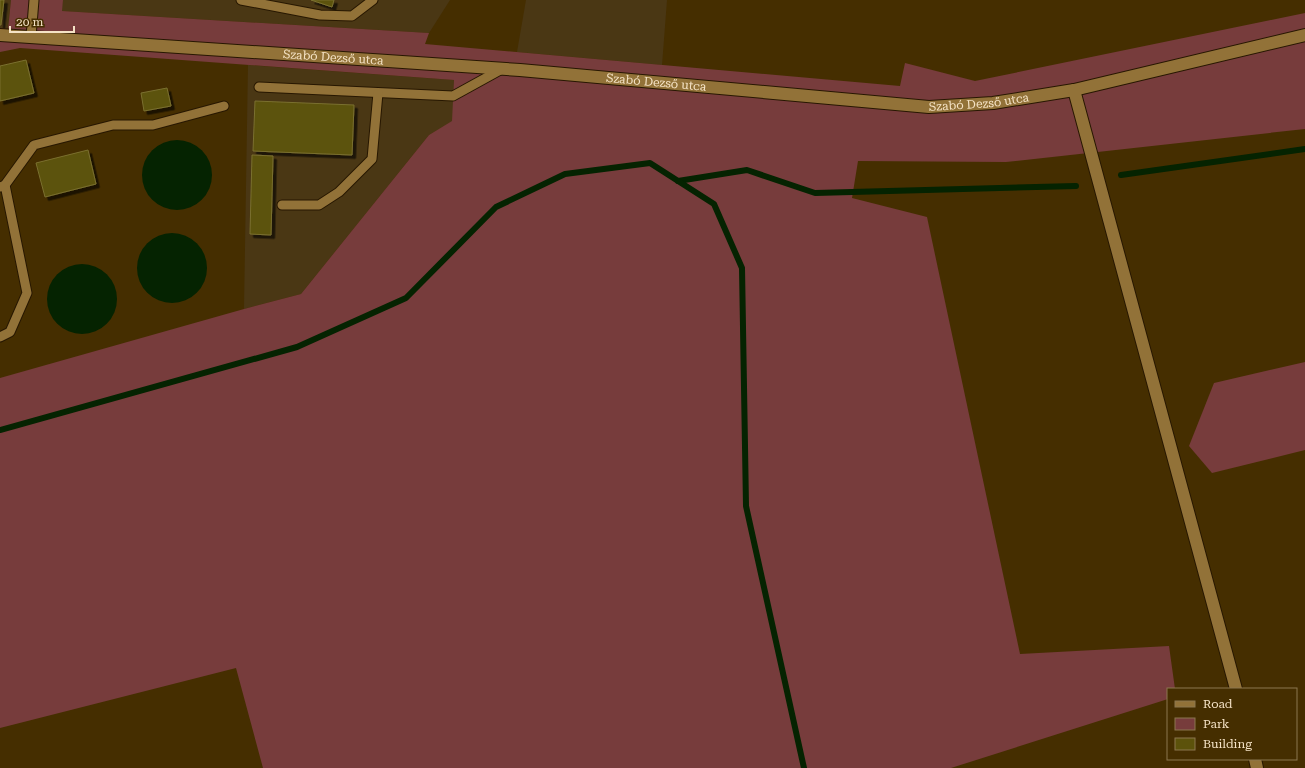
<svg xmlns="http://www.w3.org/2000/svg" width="1305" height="768" font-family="'Roboto Serif',serif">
  <defs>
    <filter id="shadow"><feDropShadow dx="3.5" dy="3.5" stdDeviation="0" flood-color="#0009"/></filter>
  </defs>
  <rect width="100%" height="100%" fill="#452e00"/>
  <g fill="#4a3714">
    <path d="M0,0H11L8,29L0,28Z"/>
    <path d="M63,0H450L429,33L61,11Z"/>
    <path d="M526,0H667L662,65L517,52Z"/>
    <path d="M248,65L454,80L453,121L429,135L301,294L244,309Z"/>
  </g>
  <g fill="#773c3c">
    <path d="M11,0H63L62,11L429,33L425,44L900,86L905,63L975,81L1305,13V129L1006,162L858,161L852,198L927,217L1020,654L1169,646L1175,689H1168V699L951,768H263L236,668L0,728V378L244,309L301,294L429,135L452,121L454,80L20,48L0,52V28L8,29Z"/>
    <path d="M1305,362V450L1212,473L1189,446L1214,383Z"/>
  </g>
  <g fill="#052301">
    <circle cx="177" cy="175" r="35"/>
    <circle cx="172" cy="268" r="35"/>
    <circle cx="82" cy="299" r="35"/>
  </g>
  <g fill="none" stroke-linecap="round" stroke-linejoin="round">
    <g stroke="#052301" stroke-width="6">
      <path d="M1121,175L1305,149"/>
      <path d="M678,181L747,170L815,193L1076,186"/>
      <path d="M0,430L297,347L406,298L496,207L565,174L650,163L714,204L742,268L746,506L804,768"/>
    </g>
  </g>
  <g fill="#5c520b" stroke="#7a7030" filter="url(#shadow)">
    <path d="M0,0H4L1,25H0Z"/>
    <path d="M311,0H334L332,7Z"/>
    <path d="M26,60L34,93L0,101V66Z"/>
    <path d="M167,88L171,106L144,111L141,93Z"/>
    <path d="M255,101L354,105L352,155L253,151Z"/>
    <path d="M88,150L96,184L45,197L36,163Z"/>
    <path d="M252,155L273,156L271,235L250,234Z"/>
  </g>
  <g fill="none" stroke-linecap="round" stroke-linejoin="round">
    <g stroke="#271700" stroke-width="11">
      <g id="lane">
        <path d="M241,0L320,15L352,16L373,0"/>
        <path d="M31,37L34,0"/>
        <path d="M259,87L453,96L502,69"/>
        <path d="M0,187L5,185L34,145L113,125H153L224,106"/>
        <path d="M282,205H319L339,192L372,159L378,93"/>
        <path d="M0,337L10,332L27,293L5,185"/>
      </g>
    </g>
    <g stroke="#271700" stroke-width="14">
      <g id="street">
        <path id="s1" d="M0,35L520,70L929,107L993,103L1074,90L1305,35"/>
        <path d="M1074,90L1236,689"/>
        <path d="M1255,759L1257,768"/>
      </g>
    </g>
    <use href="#lane" stroke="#927238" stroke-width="9"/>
    <use href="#street" stroke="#927238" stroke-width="12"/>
  </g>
  <g text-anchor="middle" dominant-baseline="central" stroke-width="3.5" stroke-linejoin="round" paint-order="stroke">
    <g font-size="12" fill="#f5e3c6" stroke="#452e00">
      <text stroke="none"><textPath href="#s1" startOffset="334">Szabó Dezső utca</textPath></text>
      <text stroke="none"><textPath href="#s1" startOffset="658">Szabó Dezső utca</textPath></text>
      <text stroke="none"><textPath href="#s1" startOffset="982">Szabó Dezső utca</textPath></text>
    </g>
  </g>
  <rect x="1167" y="688" width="130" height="72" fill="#452e00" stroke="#8b764f"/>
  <rect x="1175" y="701" width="20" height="6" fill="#927238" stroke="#8b764f"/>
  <text x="1203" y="708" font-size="12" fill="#f5e3c6">Road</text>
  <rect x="1175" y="718" width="20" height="12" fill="#773c3c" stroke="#8b764f"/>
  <text x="1203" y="728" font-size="12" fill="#f5e3c6">Park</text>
  <rect x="1175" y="738" width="20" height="12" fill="#5c520b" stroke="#8b764f"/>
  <text x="1203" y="748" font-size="12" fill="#f5e3c6">Building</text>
  <path d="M10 26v6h64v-6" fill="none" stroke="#f5e3c6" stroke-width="2"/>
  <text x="16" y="26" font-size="12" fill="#f5e3c6" stroke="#452e00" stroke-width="3" paint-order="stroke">20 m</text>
</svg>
